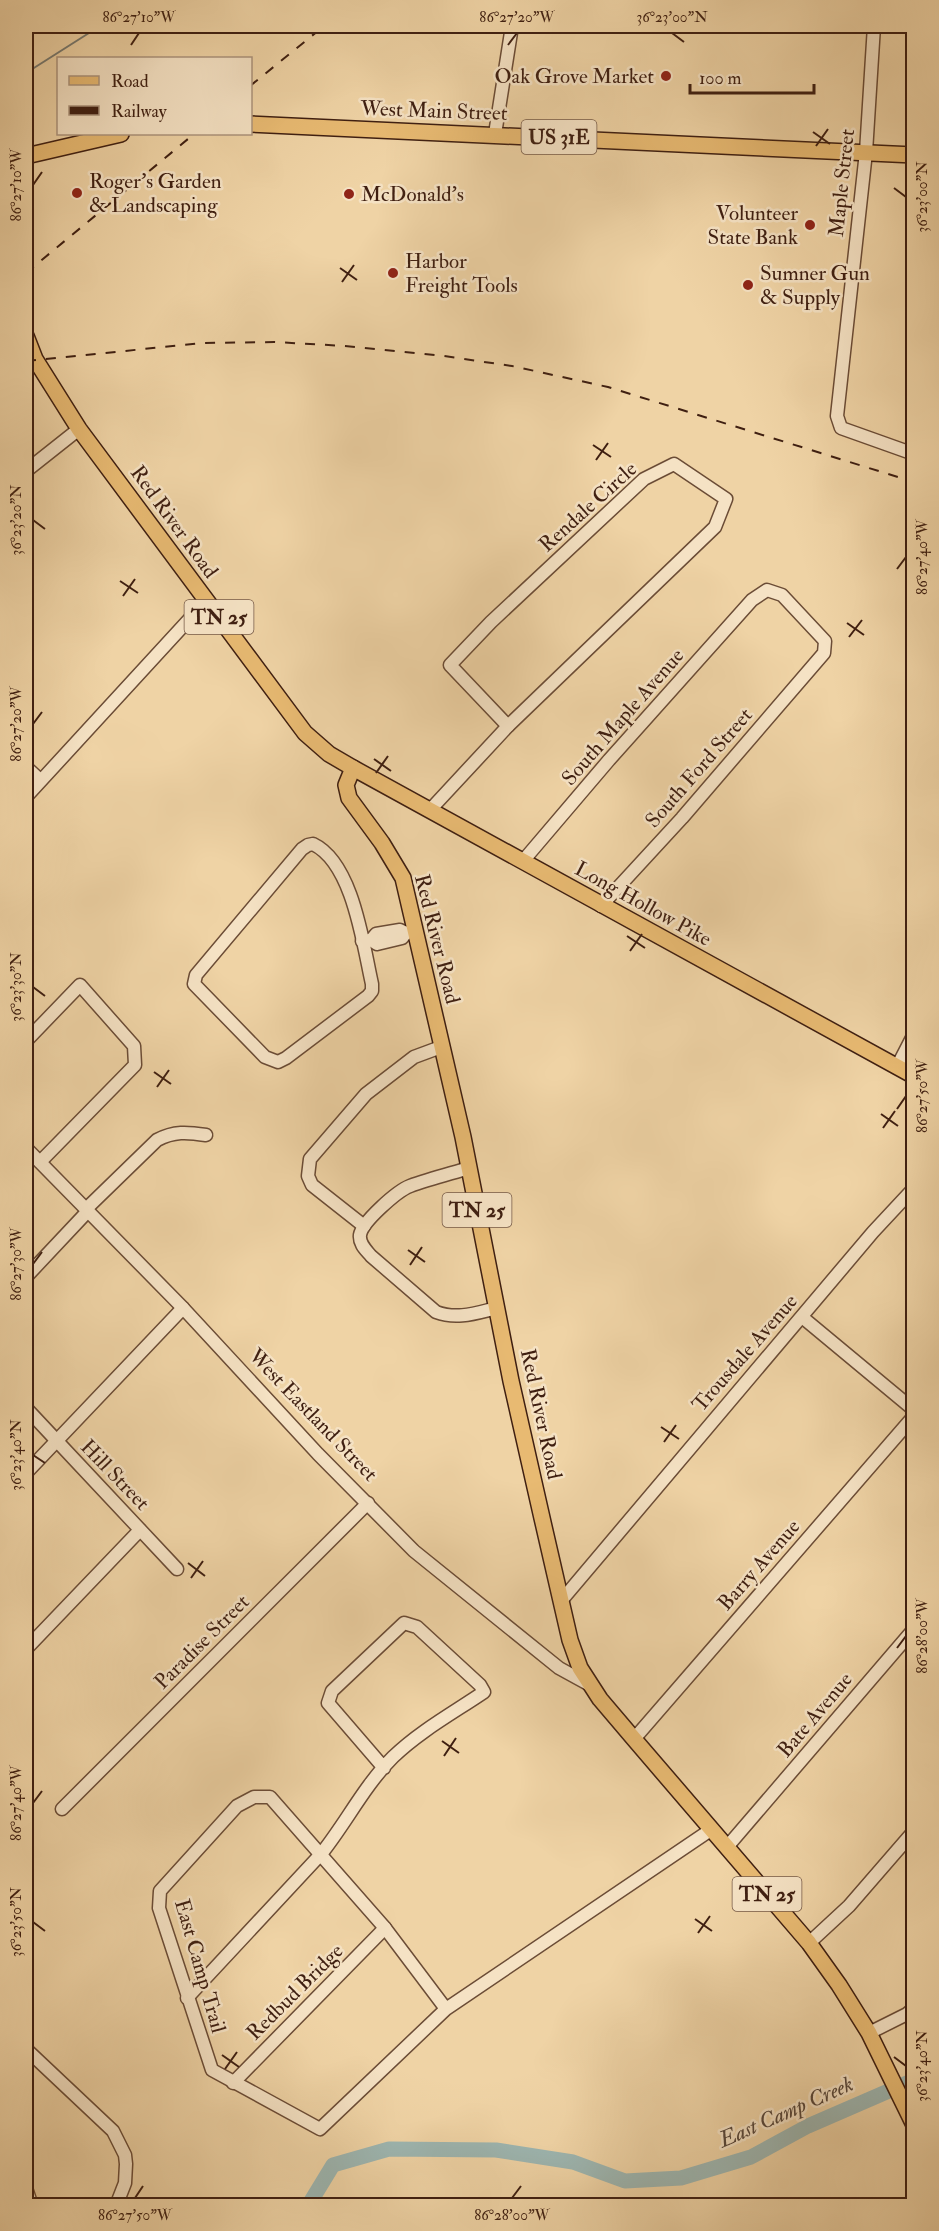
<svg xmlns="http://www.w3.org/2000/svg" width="939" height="2231" font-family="'IM FELL Double Pica',serif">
  <rect width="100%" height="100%" fill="#efd3a5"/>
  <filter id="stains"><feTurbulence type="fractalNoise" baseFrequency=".00333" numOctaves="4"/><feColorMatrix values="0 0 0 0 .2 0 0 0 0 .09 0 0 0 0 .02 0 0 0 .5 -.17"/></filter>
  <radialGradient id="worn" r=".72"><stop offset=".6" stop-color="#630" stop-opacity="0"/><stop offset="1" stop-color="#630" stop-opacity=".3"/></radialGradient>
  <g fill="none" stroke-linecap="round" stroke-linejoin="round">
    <path stroke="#777a71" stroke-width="2" d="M26,73L100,26"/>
    <path stroke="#9db6b1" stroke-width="15" d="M308,2206L333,2165L389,2149L496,2150L573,2162L625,2181L681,2178L751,2157L808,2126L914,2080"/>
    <g stroke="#6b4c36" stroke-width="15">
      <g id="minor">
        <path d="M874,26L866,152L837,416L841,428L914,454"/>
        <path d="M495,134L512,26"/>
        <path d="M674,464L726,499L715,527L508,726L450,665L491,622L644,479Z"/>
        <path d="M26,471L79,429"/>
        <path d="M26,767L40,780"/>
        <path d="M26,797L206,601"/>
        <path d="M430,810L508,726"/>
        <path d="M313,844C353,863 363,944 372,984V991L368,996L286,1058L278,1062L265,1057L194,984L196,975L302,849L308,845Z"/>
        <path d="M523,861L609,760L752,600L767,590L782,595L825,641L824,653L682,818L601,906"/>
        <path d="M371,940L376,934L400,930L406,933"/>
        <path d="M362,941L371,940L377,944L402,938L406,933L416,931"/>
        <path d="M26,1041L80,985L134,1046L135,1065L40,1162"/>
        <path d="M897,1067L914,1034"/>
        <path d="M26,1148L183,1308L318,1454L414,1551L559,1668L590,1685"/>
        <path d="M469,1168C449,1174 429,1179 410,1186C397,1191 362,1222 360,1235C359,1244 366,1250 371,1256L436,1312C457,1320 476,1313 497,1308"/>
        <path d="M86,1209L157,1140C174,1131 187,1132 206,1135"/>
        <path d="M364,1226L312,1185L308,1176L310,1159L366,1094L414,1057L441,1047"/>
        <path d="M26,1277L88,1211"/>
        <path d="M802,1317L914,1410"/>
        <path d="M26,1408L177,1569"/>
        <path d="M26,1473L183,1308"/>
        <path d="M561,1601L873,1232L914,1188"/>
        <path d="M26,1649L140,1530"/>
        <path d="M634,1739L914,1416"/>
        <path d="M62,1809L368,1503"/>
        <path d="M727,1847L914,1629"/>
        <path d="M809,1943L849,1906L914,1831"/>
        <path d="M187,1998L321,1854C346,1823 364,1786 393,1757C420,1731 453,1713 484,1692L480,1685L417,1627L404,1623L332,1691L328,1703L384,1768"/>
        <path d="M446,2009L385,1928L270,1797H254L237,1806L160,1891L159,1908L212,2070L320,2129L446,2009L712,1829"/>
        <path d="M869,2033L907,2014L914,2008"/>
        <path d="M26,2049L113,2131L125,2155L126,2164L125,2183L116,2206"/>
        <path d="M233,2083L385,1928"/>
        <path d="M26,2188L32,2206"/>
      </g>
    </g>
    <g stroke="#3f1f11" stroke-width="18">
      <g id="major">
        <path d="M250,124L914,155"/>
        <path d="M26,156L121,134"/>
        <path d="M26,336L35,359L79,429L305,733L329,754L353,768L914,1076"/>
        <path d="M353,768L346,785L349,798L382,843L403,878L463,1137L511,1381L542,1518L570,1640L580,1668L600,1699L634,1739L809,1943L839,1985L869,2033L914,2125"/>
      </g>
    </g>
    <use href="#minor" stroke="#f5e2c4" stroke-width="12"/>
    <use href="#major" stroke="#e8ba72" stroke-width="15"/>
    <g stroke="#3f1f11" stroke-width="2" stroke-dasharray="10 10" stroke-linecap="butt">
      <path d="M250,86L324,26"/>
      <path d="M26,273L194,134"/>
      <path d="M26,361L203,343L274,342L345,346L444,356L512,366L608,387L914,482"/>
    </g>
  </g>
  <path fill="none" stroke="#3f1f11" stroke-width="2" d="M672,33L684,42M131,45L139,33M508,45L517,33M813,132L830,144M816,146L828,129M33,185L42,172M894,188L906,197M340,268L357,280M342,282L354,265M593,445L611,457M596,460L608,443M33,520L45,529M897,569L906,557M120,581L138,593M123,596L135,579M847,623L864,635M849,637L862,620M33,724L42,712M374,759L391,771M376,773L388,756M627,936L645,948M630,951L642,934M33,987L45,996M154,1072L171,1084M157,1087L169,1070M897,1109L906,1096M881,1114L898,1126M883,1128L895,1111M408,1250L425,1262M33,1264L42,1252M410,1265L422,1247M661,1427L679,1439M664,1442L676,1425M33,1455L45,1463M188,1563L205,1576M191,1578L203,1561M897,1648L906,1636M442,1741L459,1753M444,1756L456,1738M33,1803L42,1791M695,1919L712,1931M33,1922L45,1931M698,1933L710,1916M222,2055L239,2067M894,2057L906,2066M225,2069L237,2052M135,2198L143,2186M512,2198L521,2186"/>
  <g fill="#8f2418" stroke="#f5e2c4" stroke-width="2">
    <circle cx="666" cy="76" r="6"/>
    <circle cx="77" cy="193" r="6"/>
    <circle cx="349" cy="194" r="6"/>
    <circle cx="810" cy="225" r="6"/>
    <circle cx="393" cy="273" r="6"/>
    <circle cx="748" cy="285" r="6"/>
  </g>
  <g text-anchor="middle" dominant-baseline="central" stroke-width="5" stroke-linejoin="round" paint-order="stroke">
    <g fill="#f5e2c4" stroke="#765a47" stroke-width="1.5">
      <rect x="521.5" y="120" width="75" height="34" rx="4.5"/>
      <rect x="184.5" y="600" width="69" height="34" rx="4.5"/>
      <rect x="442.5" y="1193" width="69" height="34" rx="4.5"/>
      <rect x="732.5" y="1877" width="69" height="34" rx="4.5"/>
    </g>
    <g font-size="20" font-weight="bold" fill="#3f1f11">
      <text x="559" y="137">US 31E</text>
      <text x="219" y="617">TN 25</text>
      <text x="477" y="1210">TN 25</text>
      <text x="767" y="1894">TN 25</text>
    </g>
    <g font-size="21" fill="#3f1f11" stroke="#f5e2c4" text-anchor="start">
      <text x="654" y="76" text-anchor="end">Oak Grove Market</text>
      <text x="89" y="181">Roger's Garden<tspan x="89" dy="24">&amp; Landscaping</tspan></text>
      <text x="361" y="194">McDonald's</text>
      <text x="798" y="213" text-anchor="end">Volunteer<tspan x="798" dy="24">State Bank</tspan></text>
      <text x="405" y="261">Harbor<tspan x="405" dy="24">Freight Tools</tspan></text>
      <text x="760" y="273">Sumner Gun<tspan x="760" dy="24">&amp; Supply</tspan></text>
    </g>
    <g font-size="21" fill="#3f1f11" stroke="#f5e2c4">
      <text transform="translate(434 111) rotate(2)">West Main Street</text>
      <text transform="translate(842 183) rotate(-84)">Maple Street</text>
      <text transform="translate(588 507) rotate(-42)">Rendale Circle</text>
      <text transform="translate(174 522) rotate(54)">Red River Road</text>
      <text transform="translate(623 717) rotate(-49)">South Maple Avenue</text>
      <text transform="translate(699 768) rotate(-49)">South Ford Street</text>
      <text transform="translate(643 904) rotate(29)">Long Hollow Pike</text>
      <text transform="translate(437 939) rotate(76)">Red River Road</text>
      <text transform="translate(745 1353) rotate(-49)">Trousdale Avenue</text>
      <text transform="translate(541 1414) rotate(78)">Red River Road</text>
      <text transform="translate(313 1415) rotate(46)">West Eastland Street</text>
      <text transform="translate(115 1475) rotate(46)">Hill Street</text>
      <text transform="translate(759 1565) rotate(-49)">Barry Avenue</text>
      <text transform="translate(202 1642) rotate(-45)">Paradise Street</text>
      <text transform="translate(815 1715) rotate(-50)">Bate Avenue</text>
      <text transform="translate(200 1966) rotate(74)">East Camp Trail</text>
      <text transform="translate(295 1992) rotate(-45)">Redbud Bridge</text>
    </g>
    <g font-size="22" font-style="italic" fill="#564539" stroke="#f5e2c4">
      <text transform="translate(786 2112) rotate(-24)">East Camp Creek</text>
    </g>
  </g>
  <rect width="939" height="2231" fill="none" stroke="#efd3a5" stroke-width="66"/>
  <rect x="57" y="57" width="195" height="78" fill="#f5e2c4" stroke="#ac947c" stroke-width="1.5"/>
  <rect x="69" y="76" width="30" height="9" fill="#e8ba72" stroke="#ac947c" stroke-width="1.5"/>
  <text x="111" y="87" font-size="18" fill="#3f1f11">Road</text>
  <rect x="69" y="106" width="30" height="9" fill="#3f1f11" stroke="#ac947c" stroke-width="1.5"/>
  <text x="111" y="117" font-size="18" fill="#3f1f11">Railway</text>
  <path d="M690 84v9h124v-9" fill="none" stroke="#3f1f11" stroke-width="3"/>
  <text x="699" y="84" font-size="18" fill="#3f1f11" stroke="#f5e2c4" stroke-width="4.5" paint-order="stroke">100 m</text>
  <rect x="33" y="33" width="873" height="2165" fill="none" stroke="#3f1f11" stroke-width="2"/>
  <g font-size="15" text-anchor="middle" fill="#3f1f11">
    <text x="139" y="22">86°27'10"W</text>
    <text x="517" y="22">86°27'20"W</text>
    <text x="672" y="22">36°23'00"N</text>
    <text transform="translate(16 185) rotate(-90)" y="5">86°27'10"W</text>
    <text transform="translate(922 197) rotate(-90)" y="5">36°23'00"N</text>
    <text transform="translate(16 520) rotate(-90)" y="5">36°23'20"N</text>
    <text transform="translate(922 557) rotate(-90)" y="5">86°27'40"W</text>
    <text transform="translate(16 724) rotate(-90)" y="5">86°27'20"W</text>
    <text transform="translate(16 987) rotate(-90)" y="5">36°23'30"N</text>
    <text transform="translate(922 1096) rotate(-90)" y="5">86°27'50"W</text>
    <text transform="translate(16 1264) rotate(-90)" y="5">86°27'30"W</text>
    <text transform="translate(16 1455) rotate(-90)" y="5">36°23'40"N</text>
    <text transform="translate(922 1636) rotate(-90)" y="5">86°28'00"W</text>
    <text transform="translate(16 1803) rotate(-90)" y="5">86°27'40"W</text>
    <text transform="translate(16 1922) rotate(-90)" y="5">36°23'50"N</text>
    <text transform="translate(922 2066) rotate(-90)" y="5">36°23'40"N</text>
    <text x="135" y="2220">86°27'50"W</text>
    <text x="512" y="2220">86°28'00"W</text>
  </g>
  <rect width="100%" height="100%" filter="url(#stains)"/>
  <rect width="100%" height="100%" fill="url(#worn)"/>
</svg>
